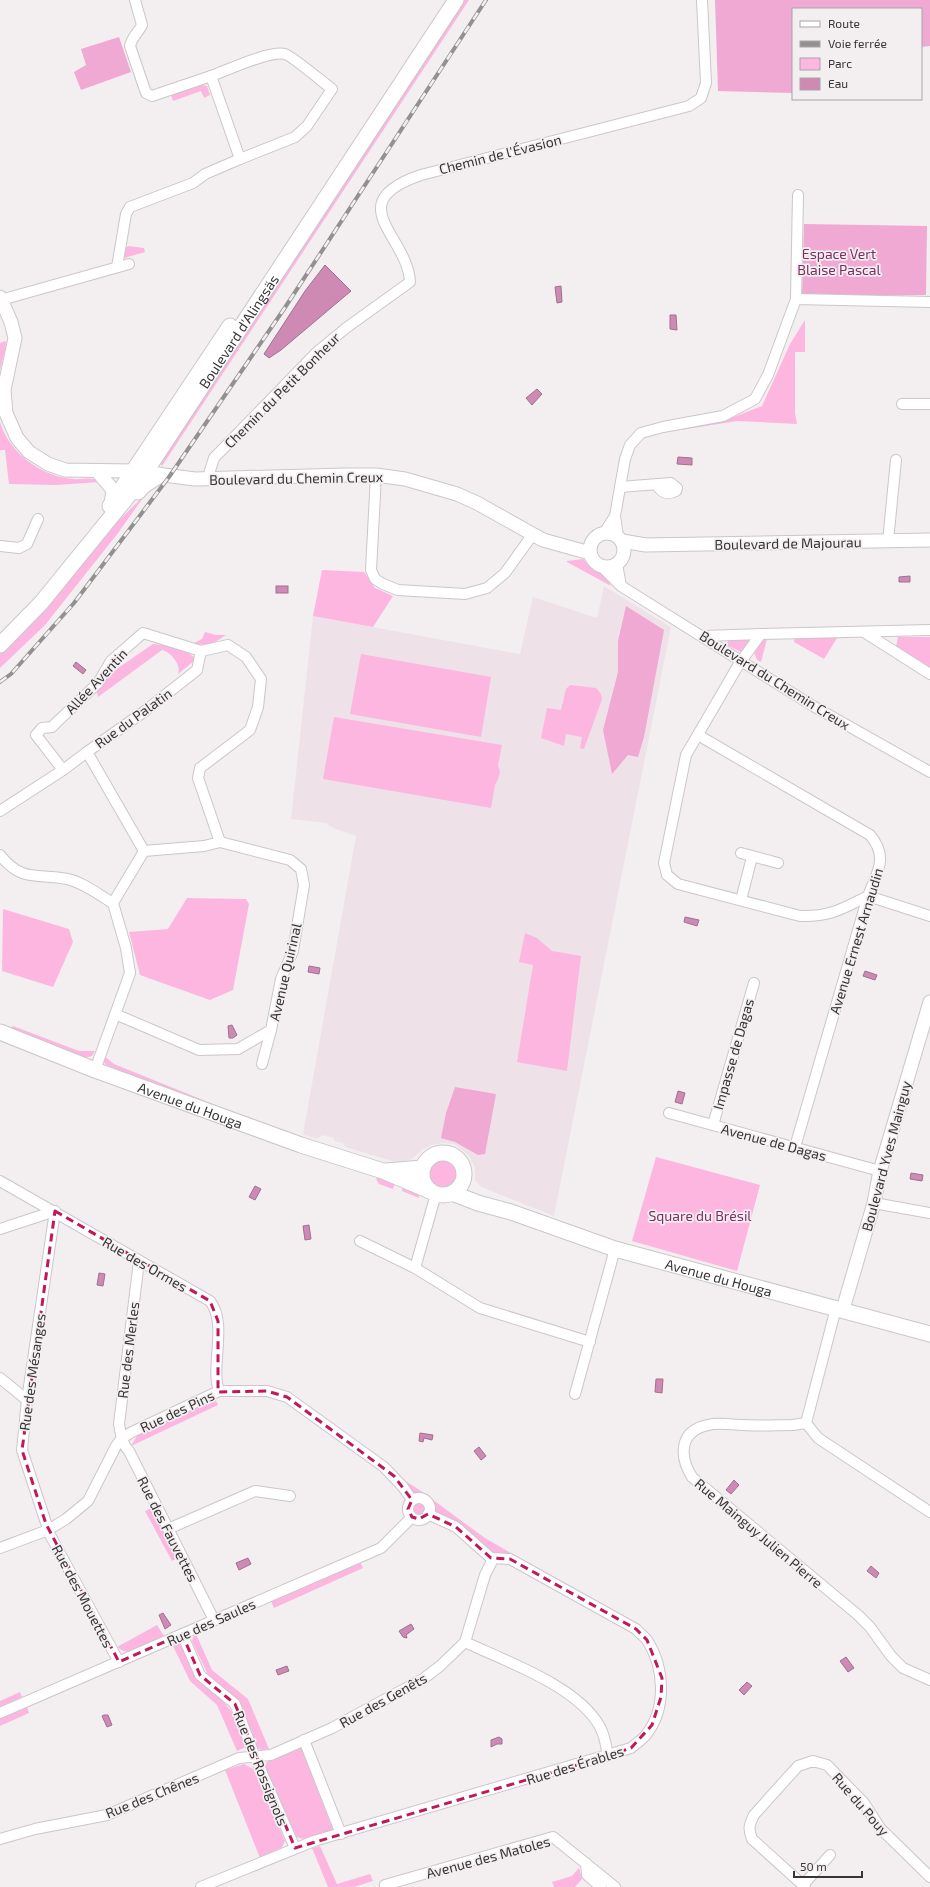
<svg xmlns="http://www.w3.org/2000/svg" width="930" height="1887" font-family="'Exo 2',sans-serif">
  <rect width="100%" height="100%" fill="#f3eff1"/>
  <path fill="#eee2e8" d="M604,586L671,627L554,1216L481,1187L475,1180V1167L468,1155L454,1144L443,1143L432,1145L423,1149L412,1159L399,1163L345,1147L343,1143L334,1141V1138L322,1135L317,1139L303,1134L356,836L333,828L326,823L291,819L313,616L520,654L533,597L597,618Z"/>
  <g fill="#fcb6e0">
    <path d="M461,0H469L162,466L160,462Z"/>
    <path d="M202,85L207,86L210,95L204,98L201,91L173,101L171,95Z"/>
    <path d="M129,246L144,248L145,252L124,258L126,247Z"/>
    <path d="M805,320V352H795V413L797,424L737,421L674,431L726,420L762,406L790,344Z"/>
    <path d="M6,341L5,350L0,370V343Z"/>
    <path d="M0,422C9,453 42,477 74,479C83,480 92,476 100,482L56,485L9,484L5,450H0Z"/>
    <path d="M145,495L118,533L45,625L0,668V651L116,523Z"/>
    <path d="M583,559L590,567L604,574L611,586L567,562V561Z"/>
    <path d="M322,570L364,572L375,588L393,596L373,627L313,616Z"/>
    <path d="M205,632L216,635H226C214,643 208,647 194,643L202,639Z"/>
    <path d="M833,635L837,638L824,659L794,642L795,636Z"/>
    <path d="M898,637H930V668L896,647Z"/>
    <path d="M748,638L749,642L741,652L727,645L728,639Z"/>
    <path d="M763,638L767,639L761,662L757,660L754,652Z"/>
    <path d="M153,644C167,645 183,648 194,657V661L178,674C182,666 171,652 162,650L98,697L96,688L105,677Z"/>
    <path d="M361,654L491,677L481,737L350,714Z"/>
    <path d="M570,685L596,688L601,694L602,699L584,749L580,748L582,737L566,734L564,746L541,738L547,708L561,710L566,689Z"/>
    <path d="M334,717L502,745L498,765L500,772L498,779L495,785L491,808L323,779Z"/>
    <path d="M187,898L246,899L249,904L233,990L210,1000L140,975L129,932L168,929Z"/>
    <path d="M3,909L69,929L73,942L53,987L2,971Z"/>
    <path d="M525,933L537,938L552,951L581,956L567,1071L517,1062L533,965L519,962Z"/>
    <path d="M13,1026L79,1051H95L92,1056L85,1058L11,1029Z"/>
    <path d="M103,1055L114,1064L203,1100L205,1105L106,1065L102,1059Z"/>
    <path d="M656,1157L760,1185L737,1271L632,1241Z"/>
    <circle cx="442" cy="1176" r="15"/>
    <path d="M377,1178L395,1183L393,1189L379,1184L376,1179Z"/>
    <path d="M403,1185L419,1194V1198L402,1191Z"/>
    <path d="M215,1399L218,1405L131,1446L138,1434Z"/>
    <path d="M407,1482L424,1493H413Z"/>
    <path d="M433,1500L485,1538L516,1556L491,1553L461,1526L446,1516L436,1512L431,1505Z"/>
    <circle cx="419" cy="1509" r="7"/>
    <path d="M152,1508L177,1558L172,1561L145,1511Z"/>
    <path d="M360,1562L363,1568L274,1608L271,1601Z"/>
    <path d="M157,1625L164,1636L130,1652L123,1651L117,1647Z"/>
    <path d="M196,1634L212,1670L248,1699L269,1749L262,1750L257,1748L240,1703L209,1677L192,1641L193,1637Z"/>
    <path d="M178,1642L181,1644L200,1683L220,1697L234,1715L245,1744L244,1748L237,1751L217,1705L190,1681L172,1644Z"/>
    <path d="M20,1692L22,1697L0,1707V1701Z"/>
    <path d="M27,1707L29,1713L0,1726V1719Z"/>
    <path d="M301,1747L333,1830C321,1834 304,1844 294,1835L266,1770L265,1765L268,1761Z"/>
    <path d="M244,1764L253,1769L256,1775L285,1841L281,1849L260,1858L225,1770Z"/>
    <path d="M320,1846L337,1884L370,1874L373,1881L354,1887H328L312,1848Z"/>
    <path d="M579,1868L582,1879L575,1887H554L552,1882L572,1876Z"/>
  </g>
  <g fill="#efa9d3">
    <path d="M715,0H930V46L921,47V9H793V93L718,91Z"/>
    <path d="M119,37L131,72L81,90L74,72L86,65L81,49Z"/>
    <path d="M804,224L927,226L926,295L802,296Z"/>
    <path d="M626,606L664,630L644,737L638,757L628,755L612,774L603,730L618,672V641Z"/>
    <path d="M455,1087L496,1094L485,1154L478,1155L455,1142L441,1138L446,1113Z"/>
  </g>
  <g fill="#ce8ab3" stroke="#a1708e">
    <path d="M325,265L351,291L281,350L269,358L264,354L305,291Z"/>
    <path d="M561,286L562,302L557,303L555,287Z"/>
    <path d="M670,315H676L677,330L670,329Z"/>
    <path d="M537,389L542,394L532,405L526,398Z"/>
    <path d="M678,457L692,458V465L677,464Z"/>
    <path d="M910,576V582H899V577Z"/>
    <rect x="276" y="586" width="12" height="7"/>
    <path d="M76,662L86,670L83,674L73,666Z"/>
    <path d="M685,917L699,920L697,926L684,922Z"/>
    <path d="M309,966L320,968L319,974L308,972Z"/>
    <path d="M865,971L877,975L875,980L863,976Z"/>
    <path d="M232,1025L237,1035L233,1038H229L228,1026Z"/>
    <path d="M678,1091L685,1093L682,1104L675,1102Z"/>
    <path d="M911,1173L923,1175L922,1181L910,1179Z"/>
    <path d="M255,1186L261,1189L255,1200L249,1197Z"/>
    <path d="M309,1225L311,1239L305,1240L303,1226Z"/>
    <path d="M99,1273L105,1274L103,1286L97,1285Z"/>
    <path d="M656,1379H663L662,1393L655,1392Z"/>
    <path d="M420,1433L433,1435L432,1440L424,1438L423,1442L419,1441Z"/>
    <path d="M479,1447L486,1456L481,1460L474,1451Z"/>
    <path d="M734,1480L739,1485L731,1494L726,1490Z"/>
    <path d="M248,1558L251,1564L239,1570L236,1563Z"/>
    <path d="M871,1566L879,1573L876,1578L867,1571Z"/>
    <path d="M163,1613L171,1625L165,1629L159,1615Z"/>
    <path d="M411,1624L414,1629L406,1635L407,1638L403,1637L399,1631Z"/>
    <path d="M846,1657L854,1668L848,1672L840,1661Z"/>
    <path d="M287,1666L289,1671L278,1675L276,1670Z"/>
    <path d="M747,1682L752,1686L744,1695L739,1690Z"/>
    <path d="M104,1715H108L112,1725L107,1727L102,1716Z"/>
    <path d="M499,1737L502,1739V1744H497L491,1747V1740Z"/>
  </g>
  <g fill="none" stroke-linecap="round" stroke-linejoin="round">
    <g stroke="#cbc7c9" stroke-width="12">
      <g id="minor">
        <path d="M211,76C228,70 270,50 285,54C292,56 324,83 332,89L307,126L295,137L240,159"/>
        <path d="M117,267L126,214L130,207L193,183L205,174L240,159L211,76L152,96L146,93L130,46C132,37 138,33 142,25L135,0"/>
        <path d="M796,299L798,195"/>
        <path d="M1,300L129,264"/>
        <path d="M902,404H930"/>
        <path d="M376,475L371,570L375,579L383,584L398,590L465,594L487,588L505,573L533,534"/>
        <path d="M207,480L214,458L317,352L346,328L410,282C408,236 339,203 421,175L689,106L701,98L706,83L702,0"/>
        <path d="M620,487L671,483L677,488L676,491C666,496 661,492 656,484"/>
        <path d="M604,533L615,516"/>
        <path d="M618,537L615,516L625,459L630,445L641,433L663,427L723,416L755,399L768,375L796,299L930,302"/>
        <path d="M888,541L896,460"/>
        <path d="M0,546L19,548L27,544L38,519"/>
        <path d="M617,564L621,586"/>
        <path d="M601,566L621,586L813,706L930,772"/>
        <path d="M930,630L761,634L739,664L686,755L664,863L667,875L678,884L800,916C830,917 842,909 868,896L930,916"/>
        <path d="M864,632L930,674"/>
        <path d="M704,636L761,634"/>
        <path d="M698,735L870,835C889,857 877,873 868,896L795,1147"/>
        <path d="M63,770L36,735L42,728L52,727L57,722L98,683L111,661L143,633L201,651L228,645L246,657L261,679L258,707L250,730L200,768L198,778L220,842"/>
        <path d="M0,811L63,770L87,752"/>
        <path d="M144,851L87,752L145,711L197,670L201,651"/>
        <path d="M741,853L778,863"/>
        <path d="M0,855C22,883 38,873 67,879C83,882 99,895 113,903"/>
        <path d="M741,900L752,857"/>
        <path d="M262,1064L271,1030"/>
        <path d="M95,1070L130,973L126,948L113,903L144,851L204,846L220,842L290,860L301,869L304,885L293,951L281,979L271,1030L238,1049L199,1050L115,1014"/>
        <path d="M669,1113L880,1171"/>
        <path d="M713,1125L754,983"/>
        <path d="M0,1181L210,1301C228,1324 210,1366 219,1391"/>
        <path d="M874,1203L930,1213"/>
        <path d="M55,1211L27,1400L22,1450L50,1535L119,1662"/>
        <path d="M0,1229L55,1211"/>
        <path d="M360,1241L415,1268L480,1308L590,1342"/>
        <path d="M139,1261L119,1424C121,1434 122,1444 129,1451L214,1620"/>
        <path d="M415,1268L436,1194"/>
        <path d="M836,1308L806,1423L793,1425C777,1425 761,1426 744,1425C733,1425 719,1422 708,1425C679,1431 679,1456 692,1477L858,1615L870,1627L891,1656L903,1668L930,1680"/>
        <path d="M0,1378L27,1400"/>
        <path d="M575,1394L615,1249"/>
        <path d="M806,1423L818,1438L930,1512"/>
        <circle cx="419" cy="1509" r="11"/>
        <path d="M168,1529L255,1491L290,1496"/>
        <path d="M0,1548L48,1530L66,1519L88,1501L116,1446L122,1438L132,1432L219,1391H267L287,1397L384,1467L403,1487L412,1500"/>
        <path d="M182,1634L200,1675L235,1704L255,1757L295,1848"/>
        <path d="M465,1642C505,1661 578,1686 600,1727C605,1736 606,1745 608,1756"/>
        <path d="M0,1713L381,1548L412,1517"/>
        <path d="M304,1740L341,1834"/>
        <path d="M0,1839L35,1829L107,1815L239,1758L271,1755L332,1728L423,1679L440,1666L465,1642L485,1575L492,1561L491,1558"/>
        <path d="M586,1863L587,1875L601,1887"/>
        <path d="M803,1885L830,1855"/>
        <path d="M201,1887L314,1841L631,1748C635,1744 641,1741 645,1736C667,1710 665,1668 647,1640C644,1636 639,1633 636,1629L510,1559L491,1558L456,1527L428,1514"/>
        <path d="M385,1887V1885L553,1837L615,1887"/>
        <path d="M805,1887L752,1839C748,1829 749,1825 754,1815L798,1766L813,1761L827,1765L864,1803L880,1828L930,1877"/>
      </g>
    </g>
    <g stroke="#cbc7c9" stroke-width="15">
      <g id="tertiary">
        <path d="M0,297L11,322L15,338L4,390L6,413L17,438L29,452L48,464L65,470L133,471L195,479L345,475H376L405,479L457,494L477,503L543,540L590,553"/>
        <path d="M97,471L113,490L111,504"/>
        <circle cx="607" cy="550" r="17"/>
        <path d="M622,541L646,545L930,540"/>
        <path d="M843,1309L874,1203L880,1171L930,1002"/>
      </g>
    </g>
    <g stroke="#cbc7c9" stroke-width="17">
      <g id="secondary">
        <path d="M138,492L143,486L160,475"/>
        <path d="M110,506L230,326"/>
        <path id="s1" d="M0,645L41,603L137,485L456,0"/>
        <path id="s2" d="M0,1032L95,1070L301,1145L383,1171L430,1191"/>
        <circle cx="443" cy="1174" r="21"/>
        <path d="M386,1171L423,1168"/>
        <path id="s3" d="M452,1193L478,1203L511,1212L615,1249L930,1334"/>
      </g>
    </g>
    <use href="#minor" stroke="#fff" stroke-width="10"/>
    <use href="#tertiary" stroke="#fff" stroke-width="13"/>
    <use href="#secondary" stroke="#fff" stroke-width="15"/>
    <g stroke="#939091" stroke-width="4">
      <path id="rail" d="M0,682L11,674L74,603L169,477L284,309L486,0"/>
    </g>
    <use href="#rail" stroke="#f3eff1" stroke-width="2.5" stroke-dasharray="8" stroke-linecap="butt"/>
  </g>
  <path fill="none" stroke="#c2185b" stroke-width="3" stroke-dasharray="8 5" stroke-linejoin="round" d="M55,1211L210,1301L218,1321V1392L267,1391L287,1397L394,1476L412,1500L408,1509L412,1517L419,1519L428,1514L456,1527L491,1558L510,1559L636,1629L647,1640L662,1678L661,1697L652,1725L631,1748L608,1756L295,1848L235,1704L200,1675L182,1634L119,1662L46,1524L22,1450Z"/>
  <g text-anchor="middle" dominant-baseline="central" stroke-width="3.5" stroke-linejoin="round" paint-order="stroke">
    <g font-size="14" fill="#373536" stroke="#f3eff1">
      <text transform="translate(500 154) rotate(-14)">Chemin de l'Évasion</text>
      <text stroke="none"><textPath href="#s1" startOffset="395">Boulevard d'Alingsäs</textPath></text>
      <text transform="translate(282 390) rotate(-45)">Chemin du Petit Bonheur</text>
      <text transform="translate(296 478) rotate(-1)">Boulevard du Chemin Creux</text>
      <text transform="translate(788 543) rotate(-1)">Boulevard de Majourau</text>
      <text transform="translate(775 680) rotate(32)">Boulevard du Chemin Creux</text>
      <text transform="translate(96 681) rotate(-47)">Allée Aventin</text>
      <text transform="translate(133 718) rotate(-36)">Rue du Palatin</text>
      <text transform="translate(856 941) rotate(-73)">Avenue Ernest Arnaudin</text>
      <text transform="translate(285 972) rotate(-77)">Avenue Quirinal</text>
      <text transform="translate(733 1054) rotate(-74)">Impasse de Dagas</text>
      <text stroke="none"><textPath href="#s2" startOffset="204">Avenue du Houga</textPath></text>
      <text transform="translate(774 1142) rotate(15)">Avenue de Dagas</text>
      <text transform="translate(886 1156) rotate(-75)">Boulevard Yves Mainguy</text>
      <text transform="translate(145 1264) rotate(30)">Rue des Ormes</text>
      <text stroke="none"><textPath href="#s3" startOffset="280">Avenue du Houga</textPath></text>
      <text transform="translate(128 1350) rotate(-83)">Rue des Merles</text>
      <text transform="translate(32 1372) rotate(-82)">Rue des Mésanges</text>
      <text transform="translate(177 1411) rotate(-25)">Rue des Pins</text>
      <text transform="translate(168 1529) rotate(63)">Rue des Fauvettes</text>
      <text transform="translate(759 1533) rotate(40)">Rue Mainguy Julien Pierre</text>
      <text transform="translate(83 1596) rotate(62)">Rue des Mouettes</text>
      <text transform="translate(211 1622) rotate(-24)">Rue des Saules</text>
      <text transform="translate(383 1700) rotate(-29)">Rue des Genêts</text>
      <text transform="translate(575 1765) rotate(-17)">Rue des Érables</text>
      <text transform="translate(261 1768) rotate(68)">Rue des Rossignols</text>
      <text transform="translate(152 1795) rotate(-22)">Rue des Chênes</text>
      <text transform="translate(861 1804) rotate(49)">Rue du Pouy</text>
      <text transform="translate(488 1857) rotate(-15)">Avenue des Matoles</text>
    </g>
    <g font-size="14" fill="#7d2d63" stroke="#f3eff1">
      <text x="839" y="253">Espace Vert<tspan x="839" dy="16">Blaise Pascal</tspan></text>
      <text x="700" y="1215">Square du Brésil</text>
    </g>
  </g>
  <rect x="792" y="8" width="130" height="92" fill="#f3eff1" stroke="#a8a5a6"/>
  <rect x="800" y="21" width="20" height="6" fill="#ffffff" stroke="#a8a5a6"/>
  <text x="828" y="28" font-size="12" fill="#373536">Route</text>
  <rect x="800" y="41" width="20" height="6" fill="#939091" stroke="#a8a5a6"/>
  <text x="828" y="48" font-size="12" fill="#373536">Voie ferrée</text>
  <rect x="800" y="58" width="20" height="12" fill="#fcb6e0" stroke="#a8a5a6"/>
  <text x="828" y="68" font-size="12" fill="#373536">Parc</text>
  <rect x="800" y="78" width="20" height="12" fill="#ce8ab3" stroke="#a8a5a6"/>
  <text x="828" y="88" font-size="12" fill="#373536">Eau</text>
  <path d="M794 1871v6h68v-6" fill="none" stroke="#373536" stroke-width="2"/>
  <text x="800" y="1871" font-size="12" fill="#373536" stroke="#f3eff1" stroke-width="3" paint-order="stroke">50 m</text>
</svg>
